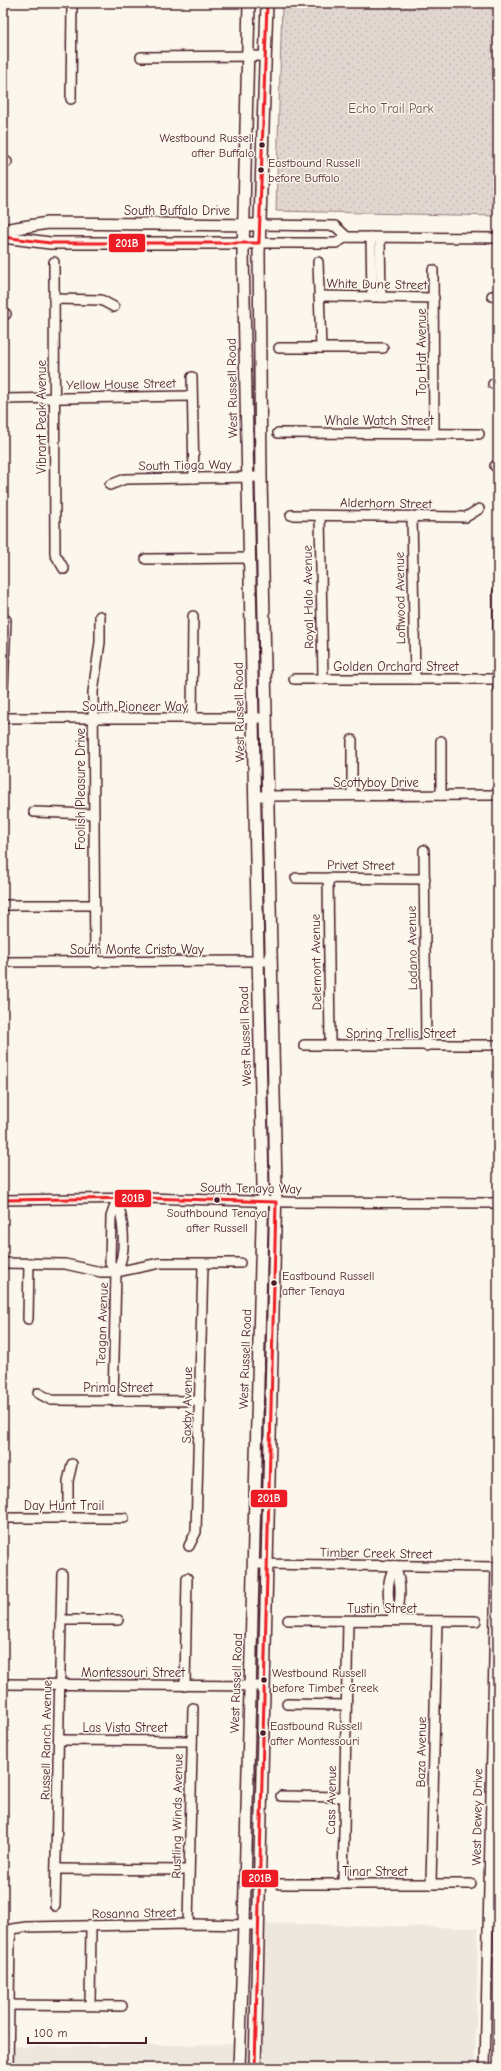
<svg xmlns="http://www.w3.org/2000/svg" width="501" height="2071" font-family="'Comic Neue',sans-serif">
  <defs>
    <pattern id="park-dots" width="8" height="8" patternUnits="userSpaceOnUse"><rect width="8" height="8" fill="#e2d7d0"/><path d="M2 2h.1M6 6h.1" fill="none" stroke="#c3b8b3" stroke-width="1.8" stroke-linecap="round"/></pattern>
  </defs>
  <rect width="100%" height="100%" fill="#fbf7ec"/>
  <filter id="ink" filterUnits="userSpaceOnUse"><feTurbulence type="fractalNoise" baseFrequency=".025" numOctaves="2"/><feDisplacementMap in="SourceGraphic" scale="8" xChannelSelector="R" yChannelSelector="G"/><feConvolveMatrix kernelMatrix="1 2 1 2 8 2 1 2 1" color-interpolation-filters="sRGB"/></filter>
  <g filter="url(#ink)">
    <g fill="#eee7de">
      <path d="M498,1877V2068H494L495,2049Z"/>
      <path d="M250,1923L478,1928L475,2068H3V2047L248,2044Z"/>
    </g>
    <path fill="url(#park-dots)" stroke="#967b7e" d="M282,3H498V216L276,211Z"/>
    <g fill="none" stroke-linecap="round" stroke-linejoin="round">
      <g stroke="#4a1f2b" stroke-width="12">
        <g id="minor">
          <path d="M141,57L265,56"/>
          <path d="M71,99L72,3"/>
          <path d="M3,162H7"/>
          <path d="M259,225L335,226L347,237"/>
          <path d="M371,237L372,297"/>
          <path d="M380,238L381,297"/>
          <path d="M259,243H336L347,237L498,238"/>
          <path d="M54,262L55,554L64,569"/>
          <path d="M318,262L321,348"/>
          <path d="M433,270L434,433"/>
          <path d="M319,296L434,298"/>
          <path d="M492,296L498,297"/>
          <path d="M54,299L101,300L114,307"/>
          <path d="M3,314H6"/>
          <path d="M279,348H383"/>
          <path d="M192,377L194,478"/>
          <path d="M493,384H498"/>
          <path d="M3,399L192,396"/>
          <path d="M278,433L479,434"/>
          <path d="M495,466H498"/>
          <path d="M110,485L125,479L261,477"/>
          <path d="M291,515L466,517L479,509"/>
          <path d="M320,516L323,679"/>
          <path d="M412,516L415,679"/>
          <path d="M146,559L250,558"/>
          <path d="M498,592V688"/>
          <path d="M3,620H6L3,689"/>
          <path d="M294,679H498"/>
          <path d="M3,718H267"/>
          <path d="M192,719L193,616"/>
          <path d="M352,795V740"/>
          <path d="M441,795V741"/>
          <path d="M254,796L498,795"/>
          <path d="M34,812L93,814"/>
          <path d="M424,850L426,1046"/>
          <path d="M296,878L425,879"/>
          <path d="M328,878L330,1045"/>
          <path d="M3,905H94"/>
          <path d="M3,962L271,961"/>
          <path d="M95,963L93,692L100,642V616"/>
          <path d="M304,1045H498"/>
          <path d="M3,1200L144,1198L288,1202L498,1203"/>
          <path d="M3,1263L65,1264L101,1272H116L160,1263H240"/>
          <path d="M116,1272L110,1263L111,1217L117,1199"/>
          <path d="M28,1319L29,1263"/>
          <path d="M38,1393L51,1400L200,1401"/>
          <path d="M113,1400L116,1272C128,1253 123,1219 117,1199"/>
          <path d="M3,1518H124"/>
          <path d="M68,1518V1481L72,1464"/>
          <path d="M189,1546L196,1532L203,1264"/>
          <path d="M254,1564L498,1567"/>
          <path d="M61,1620H118"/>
          <path d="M288,1620L476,1621"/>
          <path d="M395,1620C387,1604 385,1582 395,1566"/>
          <path d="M395,1620C401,1603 402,1583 395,1566"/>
          <path d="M3,1684L264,1686"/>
          <path d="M185,1686L187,1578"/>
          <path d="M287,1704L346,1705"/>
          <path d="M59,1740L192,1741"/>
          <path d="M281,1796L345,1797"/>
          <path d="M56,1869L189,1870"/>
          <path d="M280,1884H471"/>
          <path d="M343,1884L348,1621"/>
          <path d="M431,1884L437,1621"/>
          <path d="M55,1906L62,1574"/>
          <path d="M188,1924L193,1708"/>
          <path d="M3,2005L122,2006"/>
          <path d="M90,2005L91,1927"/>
          <path d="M8,2068L10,1940L12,1929L26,1927L188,1924L257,1925"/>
          <path d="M485,2068L496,1567"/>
        </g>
      </g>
      <g stroke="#4a1f2b" stroke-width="14">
        <g id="major">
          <path d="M3,230L48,223L259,225"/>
          <path d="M3,237L50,243H259"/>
          <path d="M239,2068L244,1925L263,1186L243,253L249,3"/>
          <path d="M255,2068L276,1187L261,477L259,252L267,3"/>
        </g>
      </g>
      <use href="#minor" stroke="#fbf7ec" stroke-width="9"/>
      <use href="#major" stroke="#fbf7ec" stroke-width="11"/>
      <g stroke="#fbf7ec" stroke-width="6">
        <g id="bus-1">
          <path d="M3,237L50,243H259L267,3"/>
          <path d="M3,1200L144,1198L276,1202L255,2068"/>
        </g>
      </g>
      <use href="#bus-1" stroke="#ed1b24" stroke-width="3"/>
    </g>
  </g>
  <g fill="#4a1f2b" stroke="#fbf7ec" stroke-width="1.5">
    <circle cx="262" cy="145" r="3.5"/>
    <circle cx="261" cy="170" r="3.5"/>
    <circle cx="217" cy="1200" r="3.5"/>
    <circle cx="274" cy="1283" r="3.5"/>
    <circle cx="264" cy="1680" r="3.5"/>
    <circle cx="263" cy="1733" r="3.5"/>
  </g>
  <g text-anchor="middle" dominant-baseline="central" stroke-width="3" stroke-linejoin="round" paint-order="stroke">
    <g font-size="12" fill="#4a1f2b" stroke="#fbf7ec" text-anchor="start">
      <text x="254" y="138" text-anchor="end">Westbound Russell<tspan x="254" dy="15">after Buffalo</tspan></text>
      <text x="268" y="163">Eastbound Russell<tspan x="268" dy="15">before Buffalo</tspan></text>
      <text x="217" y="1213" text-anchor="middle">Southbound Tenaya<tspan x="217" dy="15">after Russell</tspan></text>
      <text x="282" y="1276">Eastbound Russell<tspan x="282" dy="15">after Tenaya</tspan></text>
      <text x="272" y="1673">Westbound Russell<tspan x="272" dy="15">before Timber Creek</tspan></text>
      <text x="270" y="1726">Eastbound Russell<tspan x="270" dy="15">after Montessouri</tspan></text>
    </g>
    <g font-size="13" fill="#704d54" stroke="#fbf7ec">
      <text x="391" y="108">Echo Trail Park</text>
    </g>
    <g font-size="13" fill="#4a1f2b" stroke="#fbf7ec">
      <text x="177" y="210">South Buffalo Drive</text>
      <text transform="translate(377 284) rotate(1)">White Dune Street</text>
      <text transform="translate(421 352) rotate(-90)">Top Hat Avenue</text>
      <text transform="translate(121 384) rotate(-1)">Yellow House Street</text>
      <text transform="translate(232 388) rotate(-91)">West Russell Road</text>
      <text transform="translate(41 417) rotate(-90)">Vibrant Peak Avenue</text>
      <text x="379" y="420">Whale Watch Street</text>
      <text transform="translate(185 465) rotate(-1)">South Tioga Way</text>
      <text transform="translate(386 503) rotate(1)">Alderhorn Street</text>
      <text transform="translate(308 597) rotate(-91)">Royal Halo Avenue</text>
      <text transform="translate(400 598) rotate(-91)">Loftwood Avenue</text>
      <text x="396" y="666">Golden Orchard Street</text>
      <text x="135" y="706">South Pioneer Way</text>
      <text transform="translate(239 712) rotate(-91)">West Russell Road</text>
      <text x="376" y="782">Scottyboy Drive</text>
      <text transform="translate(80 789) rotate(-90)">Foolish Pleasure Drive</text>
      <text transform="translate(361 865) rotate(1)">Privet Street</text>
      <text transform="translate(412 948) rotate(-91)">Lodano Avenue</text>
      <text x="137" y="949">South Monte Cristo Way</text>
      <text transform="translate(316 962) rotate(-91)">Delemont Avenue</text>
      <text x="401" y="1033">Spring Trellis Street</text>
      <text transform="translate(245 1036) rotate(-92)">West Russell Road</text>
      <text transform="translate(251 1188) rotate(1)">South Tenaya Way</text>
      <text transform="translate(102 1324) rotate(-88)">Teagan Avenue</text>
      <text transform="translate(245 1359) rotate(-88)">West Russell Road</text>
      <text x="118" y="1387">Prima Street</text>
      <text transform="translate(187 1405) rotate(-89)">Saxby Avenue</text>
      <text x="64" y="1505">Day Hunt Trail</text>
      <text transform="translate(376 1553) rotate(1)">Timber Creek Street</text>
      <text x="382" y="1608">Tustin Street</text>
      <text x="133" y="1672">Montessouri Street</text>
      <text transform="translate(236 1683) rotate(-88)">West Russell Road</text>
      <text x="125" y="1727">Las Vista Street</text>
      <text transform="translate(46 1740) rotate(-89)">Russell Ranch Avenue</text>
      <text transform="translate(421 1752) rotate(-89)">Baza Avenue</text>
      <text transform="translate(331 1800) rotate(-89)">Cass Avenue</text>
      <text transform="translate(177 1816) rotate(-89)">Rustling Winds Avenue</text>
      <text transform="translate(477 1817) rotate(-89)">West Dewey Drive</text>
      <text x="375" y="1871">Tinar Street</text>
      <text transform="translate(134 1913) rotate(-1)">Rosanna Street</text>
    </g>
  </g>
  <g stroke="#fbf7ec" stroke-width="1.5">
    <rect x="108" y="233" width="38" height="20" rx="4" fill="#ed1b24"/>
    <rect x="114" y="1189" width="38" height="19" rx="4" fill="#ed1b24"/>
    <rect x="250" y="1489" width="38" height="19" rx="4" fill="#ed1b24"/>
    <rect x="241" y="1869" width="38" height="19" rx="4" fill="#ed1b24"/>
  </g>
  <g font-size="11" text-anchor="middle" font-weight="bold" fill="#fff">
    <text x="127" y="247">201B</text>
    <text x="133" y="1202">201B</text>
    <text x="269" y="1502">201B</text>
    <text x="260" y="1882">201B</text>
  </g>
  <rect width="501" height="2071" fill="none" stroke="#fbf7ec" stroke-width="16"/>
  <rect x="8" y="8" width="485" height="2055" fill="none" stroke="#4a1f2b" stroke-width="1.5" filter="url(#ink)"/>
  <path d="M28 2037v6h118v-6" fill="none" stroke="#4a1f2b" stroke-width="2"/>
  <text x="34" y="2037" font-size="12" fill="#4a1f2b" stroke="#fbf7ec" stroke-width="3" paint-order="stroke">100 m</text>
</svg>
